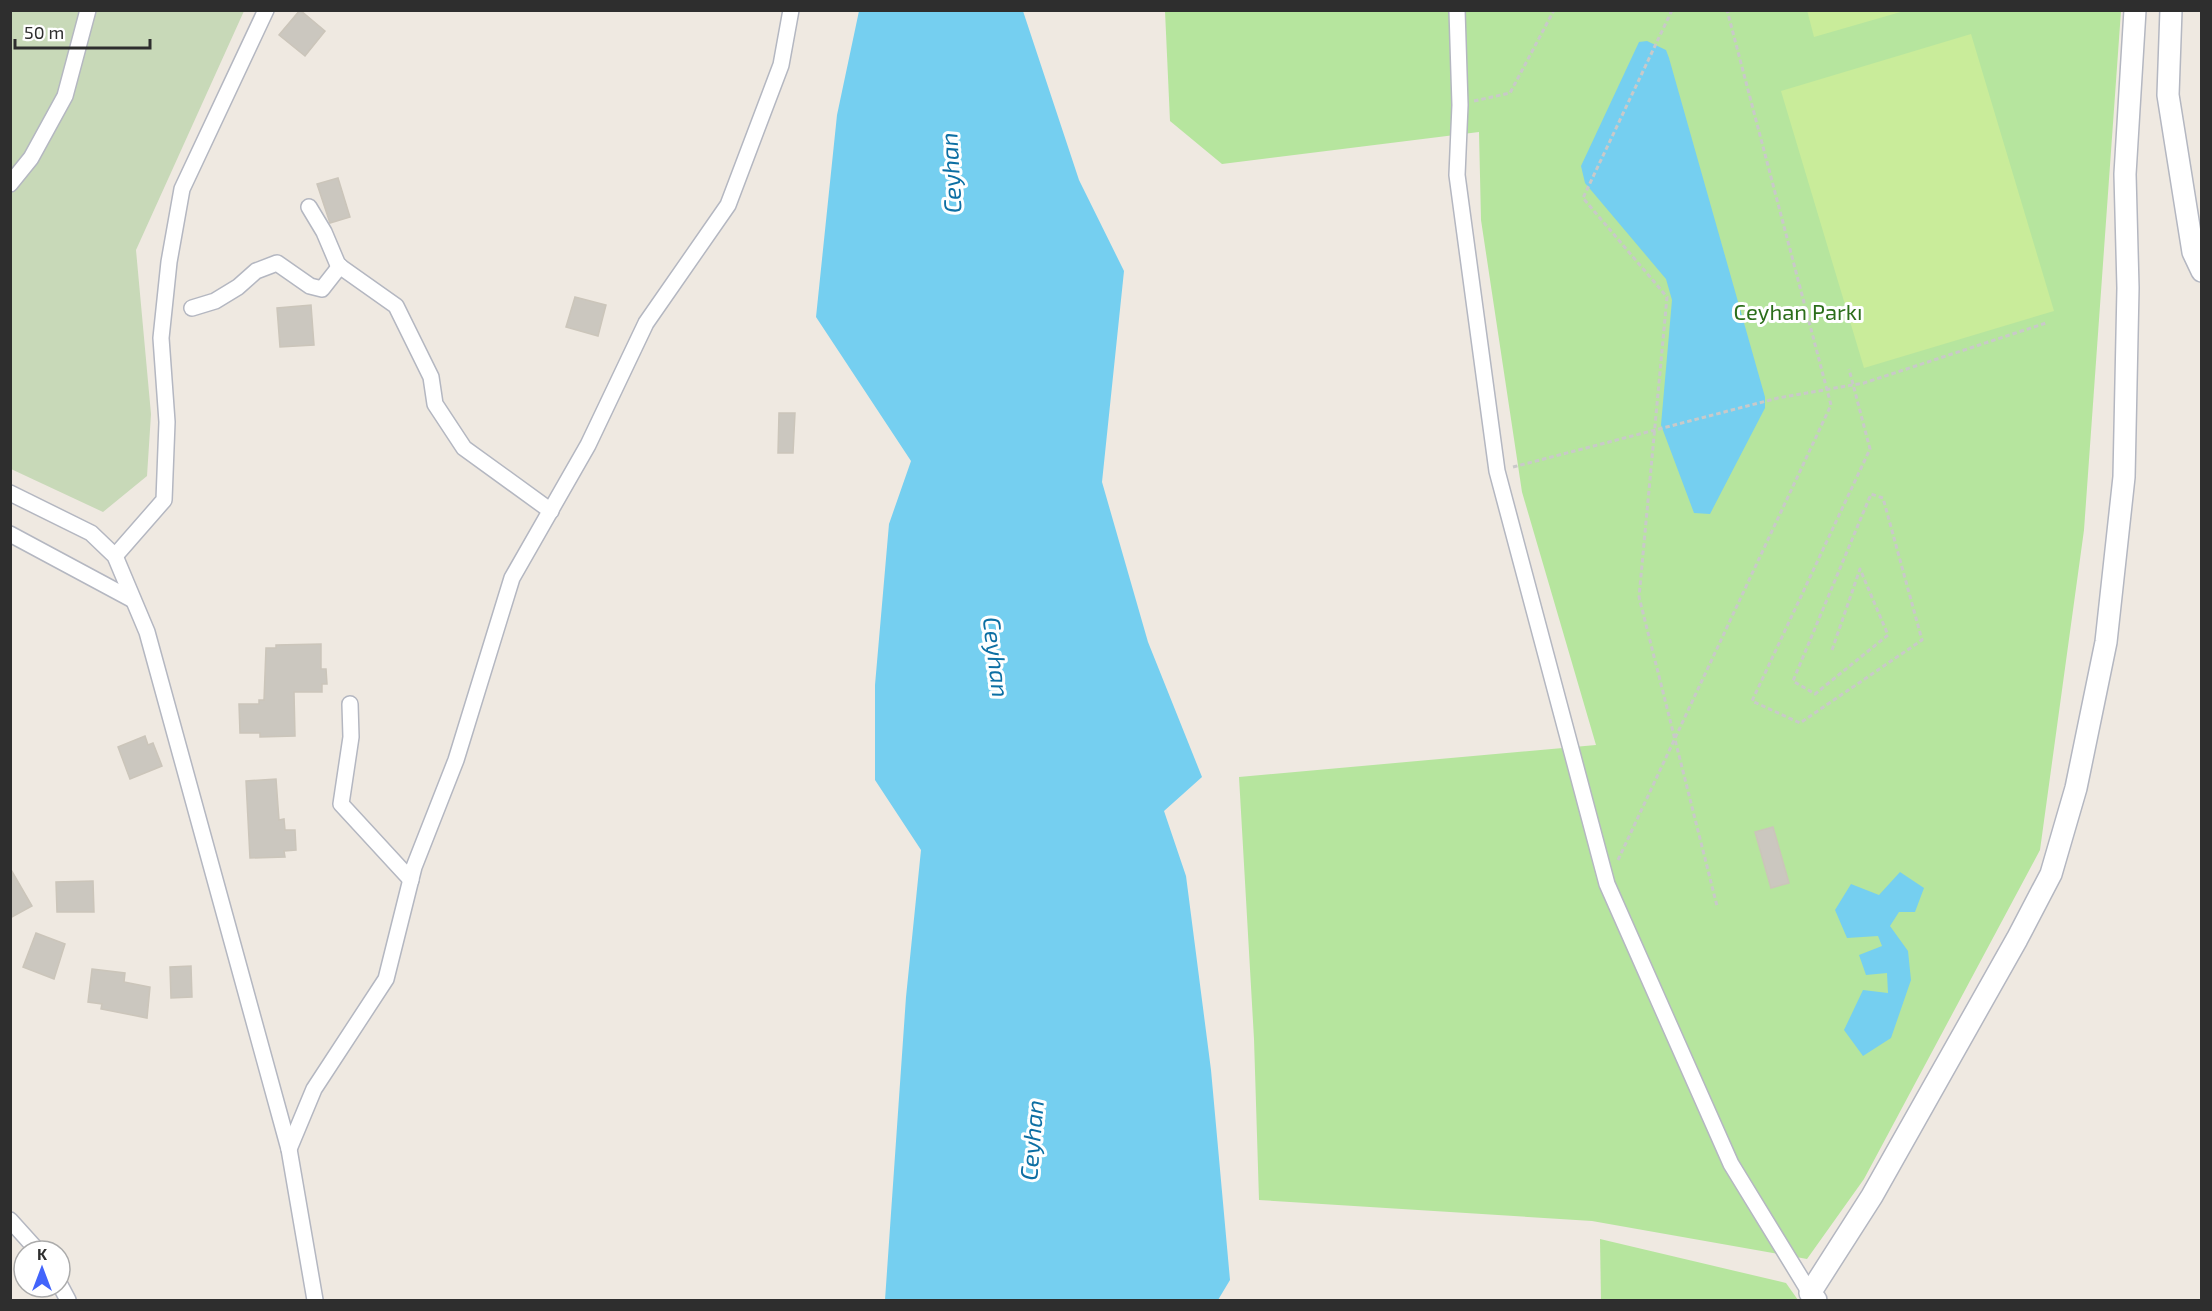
<svg xmlns="http://www.w3.org/2000/svg" width="2212" height="1311" font-family="'Exo 2',sans-serif">
  <rect width="100%" height="100%" fill="#efe9e1"/>
  <g fill="#b6e59e">
    <path d="M1165,11H2121L2084,530L2040,850L1864,1179L1807,1259L1592,1221L1259,1200L1254,1039L1239,777L1596,745L1522,492L1481,220L1479,132L1222,164L1170,121Z"/>
    <path d="M1600,1239L1786,1283L1798,1300H1601Z"/>
  </g>
  <path fill="#c8d9b8" d="M11,11H244L136,250L151,414L147,476L103,512L11,469Z"/>
  <g fill="#c9ec9a">
    <path d="M1807,10H1904V11L1814,37Z"/>
    <path d="M1971,34L2054,311L1864,368L1781,91Z"/>
  </g>
  <g fill="#75cff0">
    <path d="M859,11H1023L1079,180L1124,271L1102,482L1148,642L1202,777L1164,811L1186,876L1211,1070L1230,1280L1218,1300H885L906,997L921,850L875,780V685L889,524L911,461L816,317L837,115Z"/>
    <path d="M1647,41L1666,50L1669,58L1765,397V408L1710,514L1694,513L1661,425L1672,300L1666,279L1585,183L1581,166L1639,42Z"/>
    <path d="M1900,872L1924,888L1915,912H1899L1890,926L1908,951L1911,980L1891,1038L1863,1056L1844,1030L1863,990L1888,993L1887,973L1866,975L1859,955L1882,946L1878,936L1847,938L1835,910L1851,884L1879,895Z"/>
  </g>
  <g fill="#cbc7bf" stroke="#cbc5ba" stroke-width="1.5">
    <path d="M300,10L325,31L305,56L279,35Z"/>
    <path d="M338,178L350,217L330,223L317,184Z"/>
    <path d="M575,297L606,305L598,336L566,327Z"/>
    <path d="M311,305L314,345L280,347L277,308Z"/>
    <path d="M779,413H795L793,453H778Z"/>
    <path d="M321,644V669H326L327,684H322V692H294L295,736L260,737V733H240L239,704H259V700H264L266,648H276V645Z"/>
    <path d="M145,736L148,745L153,743L162,766L130,779L118,747Z"/>
    <path d="M276,779L279,820L284,819L285,830H295L296,850L284,851L285,857L250,858L246,781Z"/>
    <path d="M1773,827L1789,883L1771,888L1755,832Z"/>
    <path d="M10,868L32,906L10,918Z"/>
    <path d="M93,881L94,912H57L56,882Z"/>
    <path d="M36,933L65,944L54,979L23,967Z"/>
    <path d="M191,966L192,997L171,998L170,967Z"/>
    <path d="M92,969L125,973L124,982L150,987L147,1018L101,1009L102,1004L88,1002Z"/>
  </g>
  <g fill="none" stroke-linecap="round" stroke-linejoin="round">
    <g stroke="#b4b7c1" stroke-width="18">
      <g id="street">
        <path d="M1457,10L1460,105L1457,175L1497,471L1607,884L1731,1164L1810,1293"/>
        <path d="M10,184L31,158L65,96L88,10"/>
        <path d="M309,207L324,232L338,265L396,306L431,377L435,404L464,448L551,511"/>
        <path d="M192,308L215,301L238,287L256,271L277,263L310,286L322,289L340,266"/>
        <path d="M10,493L91,533L115,556L147,632L289,1149L315,1300"/>
        <path d="M10,534L133,600"/>
        <path d="M115,556L164,500L167,422L161,338L169,262L182,189L266,10"/>
        <path d="M350,704L351,737L341,804L411,880"/>
        <path d="M289,1149L314,1089L386,979L414,867L456,760L512,578L588,445L646,323L728,205L781,65L791,10"/>
        <path d="M10,1220L38,1251"/>
        <path d="M60,1285L68,1300"/>
      </g>
    </g>
    <g stroke="#b4b7c1" stroke-width="24">
      <g id="secondary">
        <path d="M2171,10L2168,95L2193,252L2202,271"/>
        <path d="M1816,1300L1810,1293L1872,1196L2017,939L2051,874L2076,788L2106,642L2124,477L2128,288L2125,174L2135,10"/>
      </g>
    </g>
    <g stroke="#c9c9c9" stroke-width="3" stroke-dasharray="4.5 3" stroke-linecap="butt">
      <path d="M1672,10L1583,198L1667,297L1639,597L1717,906"/>
      <path d="M1474,101L1510,93L1554,10"/>
      <path d="M1513,467L1778,398L1864,383L2046,323"/>
      <path d="M1832,650L1860,569L1888,635L1815,694L1793,681L1871,494L1883,498L1922,640L1800,723L1752,701L1870,449L1849,369"/>
      <path d="M1618,860L1831,405L1727,10"/>
    </g>
    <use href="#street" stroke="#fff" stroke-width="15"/>
    <use href="#secondary" stroke="#fff" stroke-width="21"/>
  </g>
  <g text-anchor="middle" dominant-baseline="central" stroke-width="6" stroke-linejoin="round" paint-order="stroke">
    <g font-size="22" fill="#2c6e1b" stroke="#fff">
      <text x="1798" y="311">Ceyhan Parkı</text>
    </g>
    <g font-size="24" font-style="italic" fill="#0d6fa3" stroke="#fff">
      <text transform="translate(950 173) rotate(-93)">Ceyhan</text>
      <text transform="translate(997 657) rotate(83)">Ceyhan</text>
      <text transform="translate(1031 1140) rotate(-85)">Ceyhan</text>
    </g>
  </g>
  <rect width="2212" height="1311" fill="none" stroke="#2e2e2e" stroke-width="24"/>
  <g transform="translate(42 1269)"><circle r="28" fill="#ffffff" stroke="#ababab" stroke-width="1.5"/>
  <path d="M0-4.5L10 22L0 15L-10 22Z" fill="#4264fb"/>
  <text y="-9" font-size="16" font-weight="bold" text-anchor="middle" fill="#2e2e2e">K</text>
  </g>
  <path d="M15 39v9h135v-9" fill="none" stroke="#2e2e2e" stroke-width="3"/>
  <text x="24" y="39" font-size="18" fill="#2e2e2e" stroke="#ffffff" stroke-width="4.5" paint-order="stroke">50 m</text>
</svg>
